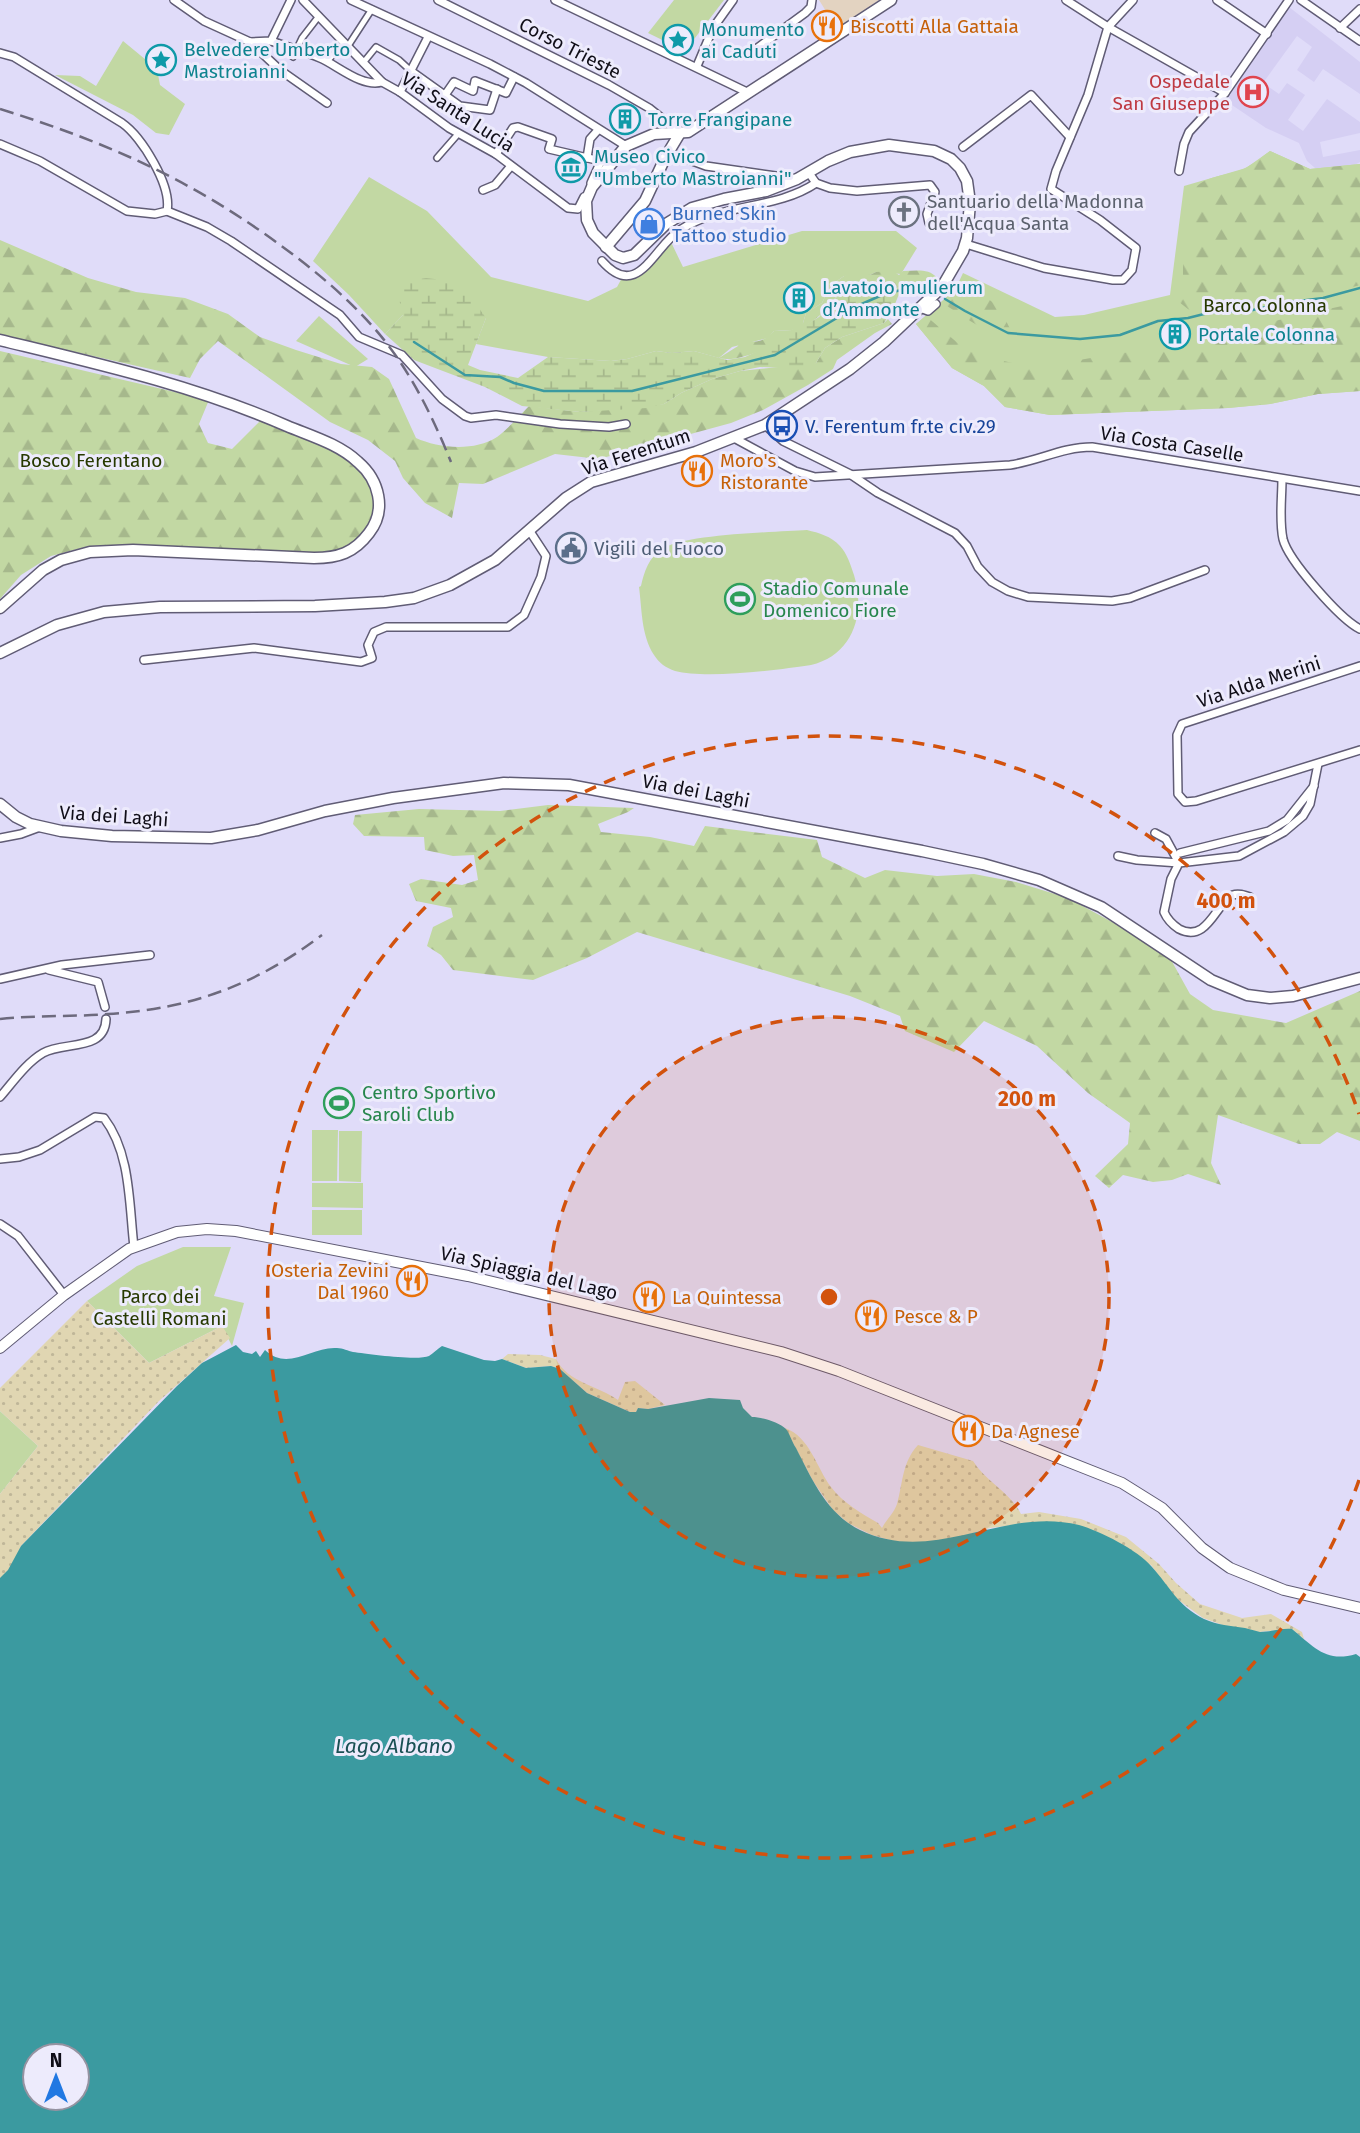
<svg xmlns="http://www.w3.org/2000/svg" width="1360" height="2133" font-family="'Fira Sans',sans-serif">
  <defs>
    <pattern id="forest-firs" width="22" height="20" patternUnits="userSpaceOnUse" patternTransform="scale(1.75)"><rect width="22" height="20" fill="#c2d8a3"/><path d="M5 1l3.5 6h-7zM16 11l3.5 6h-7z" fill="#a6b88c"/></pattern>
    <pattern id="wetland-marsh" width="20" height="14" patternUnits="userSpaceOnUse" patternTransform="scale(1.75)"><rect width="20" height="14" fill="#c2d8a3"/><path d="M1 5h8M5 5V1M11 12h8M15 12V8" fill="none" stroke="#a6b88c"/></pattern>
    <pattern id="sand-dots" width="8" height="8" patternUnits="userSpaceOnUse" patternTransform="scale(1.75)"><rect width="8" height="8" fill="#e0d6b2"/><path d="M2 2h.1M6 6h.1" fill="none" stroke="#bfb698" stroke-width="1.8" stroke-linecap="round"/></pattern>
  </defs>
  <rect width="100%" height="100%" fill="#e0dcf9"/>
  <path fill="#d5cff3" d="M1289,7L1360,62V94L1323,69L1314,82L1297,70L1312,47L1297,36L1263,83L1279,94L1287,83L1305,95L1288,120L1303,131L1327,99L1360,122V133L1320,142L1323,157L1360,150V162L1345,170L1325,172L1315,168L1307,161L1299,143L1266,128L1226,101Z"/>
  <path fill="#e3d3c1" d="M819,0H879L837,29Z"/>
  <g fill="#c2d8a3">
    <path d="M674,0H724L685,51L648,33Z"/>
    <path d="M123,41L157,69L160,85L185,104L169,135L156,133L133,115L55,75L80,76L96,86Z"/>
    <path d="M1270,151L1310,169L1360,164V391L1318,394L1270,404L1228,408L1050,415L1005,407L984,386L952,368L916,324L955,290L963,273L1055,317L1084,315L1170,295L1184,186L1246,168Z"/>
    <path d="M369,177L427,211L491,277L588,301L617,287L623,276C652,274 653,259 670,240L683,267L802,231H896L917,248L901,274L876,272L870,275L844,276L830,286L822,303L806,313L803,323L792,330L774,331L768,338L732,347L719,358L694,351L672,353L656,351L627,359L611,361L548,357L476,344L486,318L403,315L385,334L349,295L313,261Z"/>
    <path d="M319,316L368,359L355,367L296,341Z"/>
    <path d="M807,530C819,533 831,536 840,546C847,553 851,566 854,575C866,614 853,655 811,665C778,670 706,679 675,671C666,668 659,663 654,655C641,635 642,609 639,587L641,586C644,572 649,557 662,549C683,534 776,532 807,530Z"/>
    <path d="M312,1130H338L337,1181H312Z"/>
    <path d="M339,1131H362L361,1182L339,1181Z"/>
    <path d="M312,1183H363V1208L312,1207Z"/>
    <rect x="312" y="1210" width="50" height="25"/>
    <path d="M183,1247H231L214,1296L244,1303L232,1346L222,1326L149,1363L87,1301L137,1266Z"/>
    <path d="M0,1411L38,1446L0,1494Z"/>
  </g>
  <g fill="url(#forest-firs)">
    <path d="M1270,151L1310,169L1360,164V285L1324,295L1193,313L1174,298L1180,285L1183,283V261L1194,251C1196,234 1188,219 1190,202C1193,173 1228,178 1247,167C1255,163 1263,156 1270,151Z"/>
    <path d="M0,240L88,278L136,292L185,298L228,314L260,337L296,350L341,364L372,367L389,379L416,438C438,448 474,452 497,437C508,429 519,416 529,406L580,412L664,404L681,393L712,379L740,371L816,363L825,348L842,337L884,323L888,319L892,324L875,333L837,360L833,369L808,385L763,410L731,423L599,459L555,454L483,484L459,483L452,518L425,503L403,478L395,461L368,440L330,422L218,341L200,359L190,378L0,335Z"/>
    <path d="M893,271L899,275L903,271C916,271 929,268 937,278L931,288L909,285L867,295L863,288C856,287 848,287 842,292C833,298 828,309 819,316C799,333 744,365 719,358L738,346L740,339C754,344 764,342 774,331L792,330L794,324L803,323L806,313L822,303L830,286L844,276L855,272L870,275L876,272Z"/>
    <path d="M955,290C968,291 989,296 998,307C1005,316 1008,328 1016,337C990,338 962,315 941,302Z"/>
    <path d="M1360,302V391L1318,394L1270,404L1228,408L1050,415L1005,407L984,386L952,368L916,324L926,316L960,345L995,359L1026,366L1050,365L1120,353L1186,348L1252,326Z"/>
    <path d="M0,351L209,400L199,424L208,443L232,449L260,421C290,433 354,450 369,480C371,484 371,491 372,496C374,507 376,517 369,527C354,548 345,551 320,554L124,545L89,546L51,556L21,575L0,599Z"/>
    <path d="M548,805L634,808L628,812L598,824L601,832L650,837L694,846L705,826L817,840L822,857L865,878L885,870L937,876L974,874L1016,882L1068,898L1114,923L1170,958L1190,994L1213,1010L1286,1023L1360,991V1141L1337,1132L1320,1144H1299L1218,1115L1211,1163L1221,1185L1188,1174L1172,1180L1153,1182L1123,1175L1109,1188L1095,1176L1128,1144L1130,1123L1088,1093L1037,1046L984,1021L954,1052L905,1031L900,1016L850,996L637,932L587,958L533,980L453,970L441,955L427,946L433,927L453,917L451,908L416,901L409,884L421,879L462,885L478,880L474,855L453,856L425,850L424,837L364,836L353,824L355,815L419,809L500,811Z"/>
  </g>
  <path fill="url(#wetland-marsh)" d="M426,278L460,282L486,318L468,365L480,370L518,378L548,357L611,361L627,359L656,351L672,353L694,351L727,360L745,357L777,342L819,317L842,291L855,287L863,288L867,295L909,285L931,288L928,293L899,294L893,309L884,323L842,337L825,348L816,363L805,369L760,367L740,371L712,379L681,393L664,404L647,408L580,412L522,406L485,387L414,360L385,334L403,315L395,283Z"/>
  <g fill="url(#sand-dots)">
    <path d="M87,1301L149,1363L222,1326L230,1338L159,1401L21,1546L11,1569L0,1582V1494L38,1446L0,1411V1388Z"/>
    <path d="M508,1354L540,1355L556,1359C567,1382 599,1386 618,1400L625,1382L635,1381L665,1405L648,1409L638,1408L636,1412H630L587,1393L560,1369L551,1366L526,1368L502,1359Z"/>
    <path d="M785,1428C810,1437 816,1467 831,1487C843,1503 861,1513 878,1523L882,1528C886,1520 894,1513 897,1504C903,1483 902,1462 918,1445L973,1461C985,1481 1010,1492 1021,1514L1039,1512L1081,1519L1126,1537L1159,1564L1176,1583L1200,1604L1242,1618L1271,1614L1302,1632L1304,1639L1292,1629L1259,1632L1228,1627L1203,1618L1173,1596L1151,1565L1043,1522L990,1528L949,1540L917,1543L897,1542L872,1535L848,1523L833,1510L813,1481Z"/>
  </g>
  <path fill="#3b9aa0" fill-rule="evenodd" d="M236,1345L243,1352L252,1354L256,1351L260,1357L265,1350C288,1372 312,1346 337,1348C343,1348 348,1351 353,1352C368,1354 418,1361 429,1356C434,1353 437,1349 442,1346L484,1360L495,1361L502,1359L526,1368L551,1366L560,1369L587,1393L630,1412H636L638,1408L648,1409L709,1398L740,1400L743,1408L752,1417C762,1417 779,1422 786,1429C790,1434 792,1442 796,1448C812,1479 826,1513 860,1530C934,1566 1003,1506 1079,1525C1100,1531 1138,1550 1152,1567C1170,1587 1178,1606 1204,1619C1218,1625 1230,1626 1245,1628C1250,1629 1255,1631 1260,1632C1271,1632 1281,1628 1292,1629C1314,1647 1326,1663 1356,1654L1360,1657V2133H0V1578L8,1570L21,1546L177,1386L202,1363ZM35,2056H77V2098H35Z"/>
  <g fill="none" stroke-linecap="round" stroke-linejoin="round">
    <g stroke="#3b9aa0" stroke-width="2.5">
      <path d="M945,299L965,311L1008,333L1080,339L1120,335L1158,321L1188,318L1208,313L1253,310L1283,303L1323,298L1360,288"/>
      <path d="M414,342L465,375L500,377L514,383L544,391H632L775,355L857,306L889,292L913,289L929,290"/>
    </g>
    <g stroke="#605c75" stroke-width="8">
      <g id="pedestrian">
        <path d="M348,46L372,9"/>
        <path d="M293,57L302,38L319,16"/>
        <path d="M327,61L345,43"/>
        <path d="M363,63L376,47L399,60L411,71"/>
        <path d="M437,158L458,134"/>
      </g>
    </g>
    <g stroke="#605c75" stroke-width="10">
      <g id="minor">
        <path d="M174,0L204,21L250,42L271,41L291,0"/>
        <path d="M303,0L382,82L400,92L449,128L496,154L568,208L578,209L584,197"/>
        <path d="M351,0L490,64L526,83L626,146"/>
        <path d="M438,0L609,85L649,108L679,132"/>
        <path d="M555,0L749,93"/>
        <path d="M1066,0L1108,27L1225,93"/>
        <path d="M1217,0L1267,34"/>
        <path d="M1301,0L1360,41"/>
        <path d="M1340,28L1360,9"/>
        <path d="M271,41C287,47 304,51 320,58C337,65 362,88 382,82"/>
        <path d="M250,42L280,70L327,103"/>
        <path d="M756,49L805,13L811,7L812,0"/>
        <path d="M0,53L14,57L122,123C142,137 172,186 167,211L155,214L127,211L40,161L0,144"/>
        <path d="M697,66L713,28L733,0"/>
        <path d="M411,71L460,106L490,110L497,89"/>
        <path d="M400,92L428,37"/>
        <path d="M445,95L454,82L473,91L475,81L506,93L514,77"/>
        <path d="M963,147L1031,95L1070,137"/>
        <path d="M668,152L706,166L797,179"/>
        <path d="M496,154L513,128L518,127L552,139L549,149L605,162"/>
        <path d="M587,158L590,139L598,130"/>
        <path d="M1179,171L1184,144L1189,132L1225,93L1289,0"/>
        <path d="M809,173L816,183L830,188L857,191L930,185L935,192L927,214L929,223"/>
        <path d="M591,183L601,161"/>
        <path d="M483,190L495,185L511,166"/>
        <path d="M167,211L207,227L231,241L340,315L359,337L402,355L442,399L465,416L471,418L496,415L560,424L609,427L626,424"/>
        <path d="M966,244L1044,268L1113,280H1123L1132,270L1136,248L1100,220L1051,189L1056,171L1088,95L1108,27L1133,0"/>
        <path d="M602,261C638,302 654,246 680,230C721,203 776,210 816,183"/>
        <path d="M920,308L928,311L936,304"/>
        <path d="M765,425L783,441L850,474L878,493L955,533L967,546L978,567L992,582L1008,591L1028,597L1112,601L1130,598L1205,570"/>
        <path d="M734,438L795,471L815,477L1010,465C1038,461 1063,447 1092,447L1360,491"/>
        <path d="M1282,479C1282,498 1279,520 1283,539C1288,560 1340,619 1360,629"/>
        <path d="M144,660L254,648L361,662L372,658L368,645L374,632L386,627H508L524,615L541,577L546,556L529,530"/>
        <path d="M1360,666L1182,724L1177,735L1178,794L1185,802L1196,801L1360,750"/>
        <path d="M1155,833L1166,839L1179,863"/>
        <path d="M0,838L21,834L40,827"/>
        <path d="M1180,853L1269,831L1287,820L1314,786"/>
        <path d="M1118,856L1137,860L1179,863"/>
        <path d="M1250,897C1244,895 1238,893 1233,895C1216,902 1208,944 1179,929C1173,925 1167,919 1164,912L1171,879L1179,863L1239,856L1284,832L1303,816L1310,804L1318,764"/>
        <path d="M49,970L98,982L105,1007"/>
        <path d="M0,979L62,965L150,955"/>
        <path d="M0,1097C13,1082 26,1063 43,1053C64,1041 105,1052 106,1019"/>
        <path d="M0,1159L19,1157L40,1150L95,1117L104,1118C131,1153 129,1205 134,1247"/>
        <path d="M0,1224L18,1236L64,1295"/>
      </g>
    </g>
    <g stroke="#605c75" stroke-width="12">
      <path id="tertiary" d="M0,1348L64,1295L129,1249L177,1232L207,1229L236,1231L468,1276L781,1352L839,1371L1122,1483L1162,1508L1202,1548L1230,1568L1284,1590L1360,1608"/>
    </g>
    <g stroke="#605c75" stroke-width="13">
      <g id="secondary">
        <path d="M606,247L645,201L665,158L680,133"/>
        <path d="M0,340C99,364 193,385 287,426C311,436 339,444 358,462C379,480 387,510 369,533C354,553 338,558 314,558L133,550L90,552L61,560L43,570L0,608"/>
        <path d="M0,653L57,625L104,612L160,607L315,606L385,602L414,598L450,585L495,560L566,498L591,482L696,452L765,425L850,369L884,342L942,287L963,251L967,238L970,203L967,181L960,168L951,159L934,151L889,145L850,152L828,161L797,179L766,191L724,199L692,208L666,224L634,255L623,258L615,255L593,233L587,220L586,201L592,187L626,146L654,134L688,132L891,0"/>
        <path d="M0,804L16,817L30,824L61,831L112,836L211,838L258,830L325,811L393,798L504,783L569,785L922,851L983,864L1039,880L1101,907L1211,980L1247,995L1270,998L1293,996L1360,978"/>
      </g>
    </g>
    <use href="#pedestrian" stroke="#fff" stroke-width="5"/>
    <use href="#minor" stroke="#fff" stroke-width="7"/>
    <use href="#tertiary" stroke="#fff" stroke-width="10"/>
    <use href="#secondary" stroke="#fff" stroke-width="10"/>
    <g stroke="#6d6a7d" stroke-width="2.5" stroke-dasharray="14 7" stroke-linecap="butt">
      <path d="M0,109C103,141 188,178 276,242C312,268 346,296 375,329C409,368 432,415 451,462"/>
      <path d="M0,1019C36,1015 72,1017 108,1014C190,1009 256,985 322,935"/>
    </g>
  </g>
  <circle cx="829" cy="1297" r="280" fill="#d2520d" fill-opacity=".12"/>
  <g fill="none" stroke="#d2520d" stroke-width="3.5" stroke-dasharray="12 9">
    <circle cx="829" cy="1297" r="280"/>
    <path d="M1359 1480A561 561 0 1 1 1359 1114"/>
  </g>
  <defs>
    <g id="restaurant-ring" transform="scale(1.575)"><circle r="9.5" fill="#edebfc" stroke="#e8710a" stroke-width="1.5"/><path d="M-5-6h1v4h1v-4h1v4h1v-4h1v5L-1.5 .5V6h-2V.5L-5-1ZM5-6V6H3V1.5H1.5Q1.5-4 5-6Z" fill="#e8710a"/></g>
    <g id="sight-ring" transform="scale(1.575)"><circle r="9.5" fill="#edebfc" stroke="#0f9aa8" stroke-width="1.5"/><path d="M0-6L1.8-2.2L6-1.7L2.9 1.2L3.7 5.4L0 3.3L-3.7 5.4L-2.9 1.2L-6-1.7L-1.8-2.2Z" fill="#0f9aa8"/></g>
    <g id="hospital-ring" transform="scale(1.575)"><circle r="9.5" fill="#edebfc" stroke="#e0444e" stroke-width="1.5"/><path d="M-5-5h3v3.5h4V-5h3V5h-3V1.5h-4V5h-3Z" fill="#e0444e"/></g>
    <g id="building-ring" transform="scale(1.575)"><circle r="9.5" fill="#edebfc" stroke="#0f9aa8" stroke-width="1.5"/><path d="M-4-6H4V6H1V3H-1V6H-4ZM-2.5-4.3h1.7v1.8h-1.7ZM.8-4.3h1.7v1.8H.8ZM-2.5-1h1.7V.8h-1.7ZM.8-1h1.7V.8H.8Z" fill="#0f9aa8"/></g>
    <g id="museum-ring" transform="scale(1.575)"><circle r="9.5" fill="#edebfc" stroke="#0f9aa8" stroke-width="1.5"/><path d="M0-6L6-3V-2H-6V-3ZM-5-1h2V3h-2ZM-1-1h2V3h-2ZM3-1h2V3H3ZM-6 4H6V6H-6Z" fill="#0f9aa8"/></g>
    <g id="church-ring" transform="scale(1.575)"><circle r="9.5" fill="#edebfc" stroke="#6b7280" stroke-width="1.5"/><path d="M-1.2-6h2.4v3.5h3.3v2.4h-3.3V6h-2.4V-.1h-3.3v-2.4h3.3Z" fill="#6b7280"/></g>
    <g id="shop-ring" transform="scale(1.575)"><circle r="9.5" fill="#edebfc" stroke="#3f7fe0" stroke-width="1.5"/><path d="M-5-2.5h2.3a2.7 3.5 0 0 1 5.4 0H5L5.5 6h-11ZM-1.5-2.5h3a1.5 2.3 0 0 0-3 0Z" fill="#3f7fe0"/></g>
    <g id="bus-ring" transform="scale(1.575)"><circle r="9.5" fill="#edebfc" stroke="#1a4fb4" stroke-width="1.5"/><path d="M-5-6H5V4H4V6H2V4H-2V6H-4V4H-5ZM-3.5-4V0h7V-4ZM-3.5 1.2v1.5H-2V1.2ZM2 1.2v1.5H3.5V1.2Z" fill="#1a4fb4"/></g>
    <g id="civic-ring" transform="scale(1.575)"><circle r="9.5" fill="#edebfc" stroke="#5c6f8a" stroke-width="1.5"/><path d="M-.6-6.5H3V-4.5H.6V-3L4-1V1h2V6H-6V1h2V-1L-.6-3ZM-1.2 2.5V6h2.4V2.5Z" fill="#5c6f8a"/></g>
    <g id="stadium-ring" transform="scale(1.575)"><circle r="9.5" fill="#edebfc" stroke="#2e9e5b" stroke-width="1.5"/><path d="M0-5a6.5 5 0 1 0 0 10a6.5 5 0 1 0 0-10ZM-3.5-1.8h7v3.6h-7Z" fill="#2e9e5b"/></g>
  </defs>
  <g fill-rule="evenodd">
    <use href="#restaurant-ring" x="827" y="26"/>
    <use href="#sight-ring" x="678" y="40"/>
    <use href="#sight-ring" x="161" y="60"/>
    <use href="#hospital-ring" x="1253" y="92"/>
    <use href="#building-ring" x="625" y="119"/>
    <use href="#museum-ring" x="571" y="167"/>
    <use href="#church-ring" x="904" y="212"/>
    <use href="#shop-ring" x="649" y="224"/>
    <use href="#building-ring" x="799" y="298"/>
    <use href="#building-ring" x="1175" y="334"/>
    <use href="#bus-ring" x="782" y="426"/>
    <use href="#restaurant-ring" x="697" y="471"/>
    <use href="#civic-ring" x="571" y="548"/>
    <use href="#stadium-ring" x="740" y="599"/>
    <use href="#stadium-ring" x="339" y="1103"/>
    <use href="#restaurant-ring" x="412" y="1281"/>
    <use href="#restaurant-ring" x="649" y="1297"/>
    <use href="#restaurant-ring" x="871" y="1316"/>
    <use href="#restaurant-ring" x="968" y="1431"/>
  </g>
  <g text-anchor="middle" dominant-baseline="central" stroke-width="6" stroke-linejoin="round" paint-order="stroke">
    <g font-size="19" fill="#c56008" stroke="#edebfc" text-anchor="start">
      <text x="850" y="26">Biscotti Alla Gattaia</text>
      <text x="720" y="460">Moro's<tspan x="720" dy="22">Ristorante</tspan></text>
      <text x="389" y="1270" text-anchor="end">Osteria Zevini<tspan x="389" dy="22">Dal 1960</tspan></text>
      <text x="672" y="1297">La Quintessa</text>
      <text x="894" y="1316">Pesce &amp; P</text>
      <text x="991" y="1431">Da Agnese</text>
    </g>
    <g font-size="19" fill="#0d838f" stroke="#edebfc" text-anchor="start">
      <text x="701" y="29">Monumento<tspan x="701" dy="22">ai Caduti</tspan></text>
      <text x="184" y="49">Belvedere Umberto<tspan x="184" dy="22">Mastroianni</tspan></text>
      <text x="648" y="119">Torre Frangipane</text>
      <text x="594" y="156">Museo Civico<tspan x="594" dy="22">"Umberto Mastroianni"</tspan></text>
      <text x="822" y="287">Lavatoio mulierum<tspan x="822" dy="22">d’Ammonte</tspan></text>
      <text x="1198" y="334">Portale Colonna</text>
    </g>
    <g font-size="19" fill="#100e18" stroke="#edebfc">
      <text transform="translate(570 48) rotate(27)">Corso Trieste</text>
      <text transform="translate(458 112) rotate(33)">Via Santa Lucia</text>
      <text transform="translate(1172 444) rotate(9)">Via Costa Caselle</text>
      <text transform="translate(636 452) rotate(-18)">Via Ferentum</text>
      <text transform="translate(1259 682) rotate(-18)">Via Alda Merini</text>
      <text transform="translate(696 791) rotate(11)">Via dei Laghi</text>
      <text transform="translate(114 816) rotate(4)">Via dei Laghi</text>
      <text transform="translate(529 1273) rotate(13)">Via Spiaggia del Lago</text>
    </g>
    <g font-size="19" fill="#be3a42" stroke="#edebfc" text-anchor="end">
      <text x="1230" y="81">Ospedale<tspan x="1230" dy="22">San Giuseppe</tspan></text>
    </g>
    <g font-size="19" fill="#5b616d" stroke="#edebfc" text-anchor="start">
      <text x="927" y="201">Santuario della Madonna<tspan x="927" dy="22">dell'Acqua Santa</tspan></text>
    </g>
    <g font-size="19" fill="#366cbe" stroke="#edebfc" text-anchor="start">
      <text x="672" y="213">Burned Skin<tspan x="672" dy="22">Tattoo studio</tspan></text>
    </g>
    <g font-size="19" fill="#273900" stroke="#edebfc">
      <text x="1265" y="305">Barco Colonna</text>
      <text x="91" y="460">Bosco Ferentano</text>
      <text x="160" y="1296">Parco dei<tspan x="160" dy="22">Castelli Romani</tspan></text>
    </g>
    <g font-size="19" fill="#164399" stroke="#edebfc" text-anchor="start">
      <text x="805" y="426">V. Ferentum fr.te civ.29</text>
    </g>
    <g font-size="19" fill="#4e5e75" stroke="#edebfc" text-anchor="start">
      <text x="594" y="548">Vigili del Fuoco</text>
    </g>
    <g font-size="19" fill="#27864d" stroke="#edebfc" text-anchor="start">
      <text x="763" y="588">Stadio Comunale<tspan x="763" dy="22">Domenico Fiore</tspan></text>
      <text x="362" y="1092">Centro Sportivo<tspan x="362" dy="22">Saroli Club</tspan></text>
    </g>
    <g font-size="21" font-style="italic" fill="#1a5054" stroke="#edebfc">
      <text x="394" y="1746">Lago Albano</text>
    </g>
  </g>
  <circle cx="829" cy="1297" r="10" fill="#d2520d" stroke="#edebfc" stroke-width="3.5"/>
  <g font-size="21" text-anchor="middle" font-weight="bold" fill="#d2520d" stroke="#edebfc" stroke-width="6" stroke-linejoin="round" paint-order="stroke">
    <text x="1226" y="908">400 m</text>
    <text x="1027" y="1106">200 m</text>
  </g>
  <g transform="translate(56 2077)"><circle r="33" fill="#edebfc" stroke="#9593a1" stroke-width="2"/>
  <path d="M0-5L12 26L0 18L-12 26Z" fill="#2178e2"/>
  <text y="-10" font-size="19" font-weight="bold" text-anchor="middle" fill="#100e18">N</text>
  </g>
</svg>
